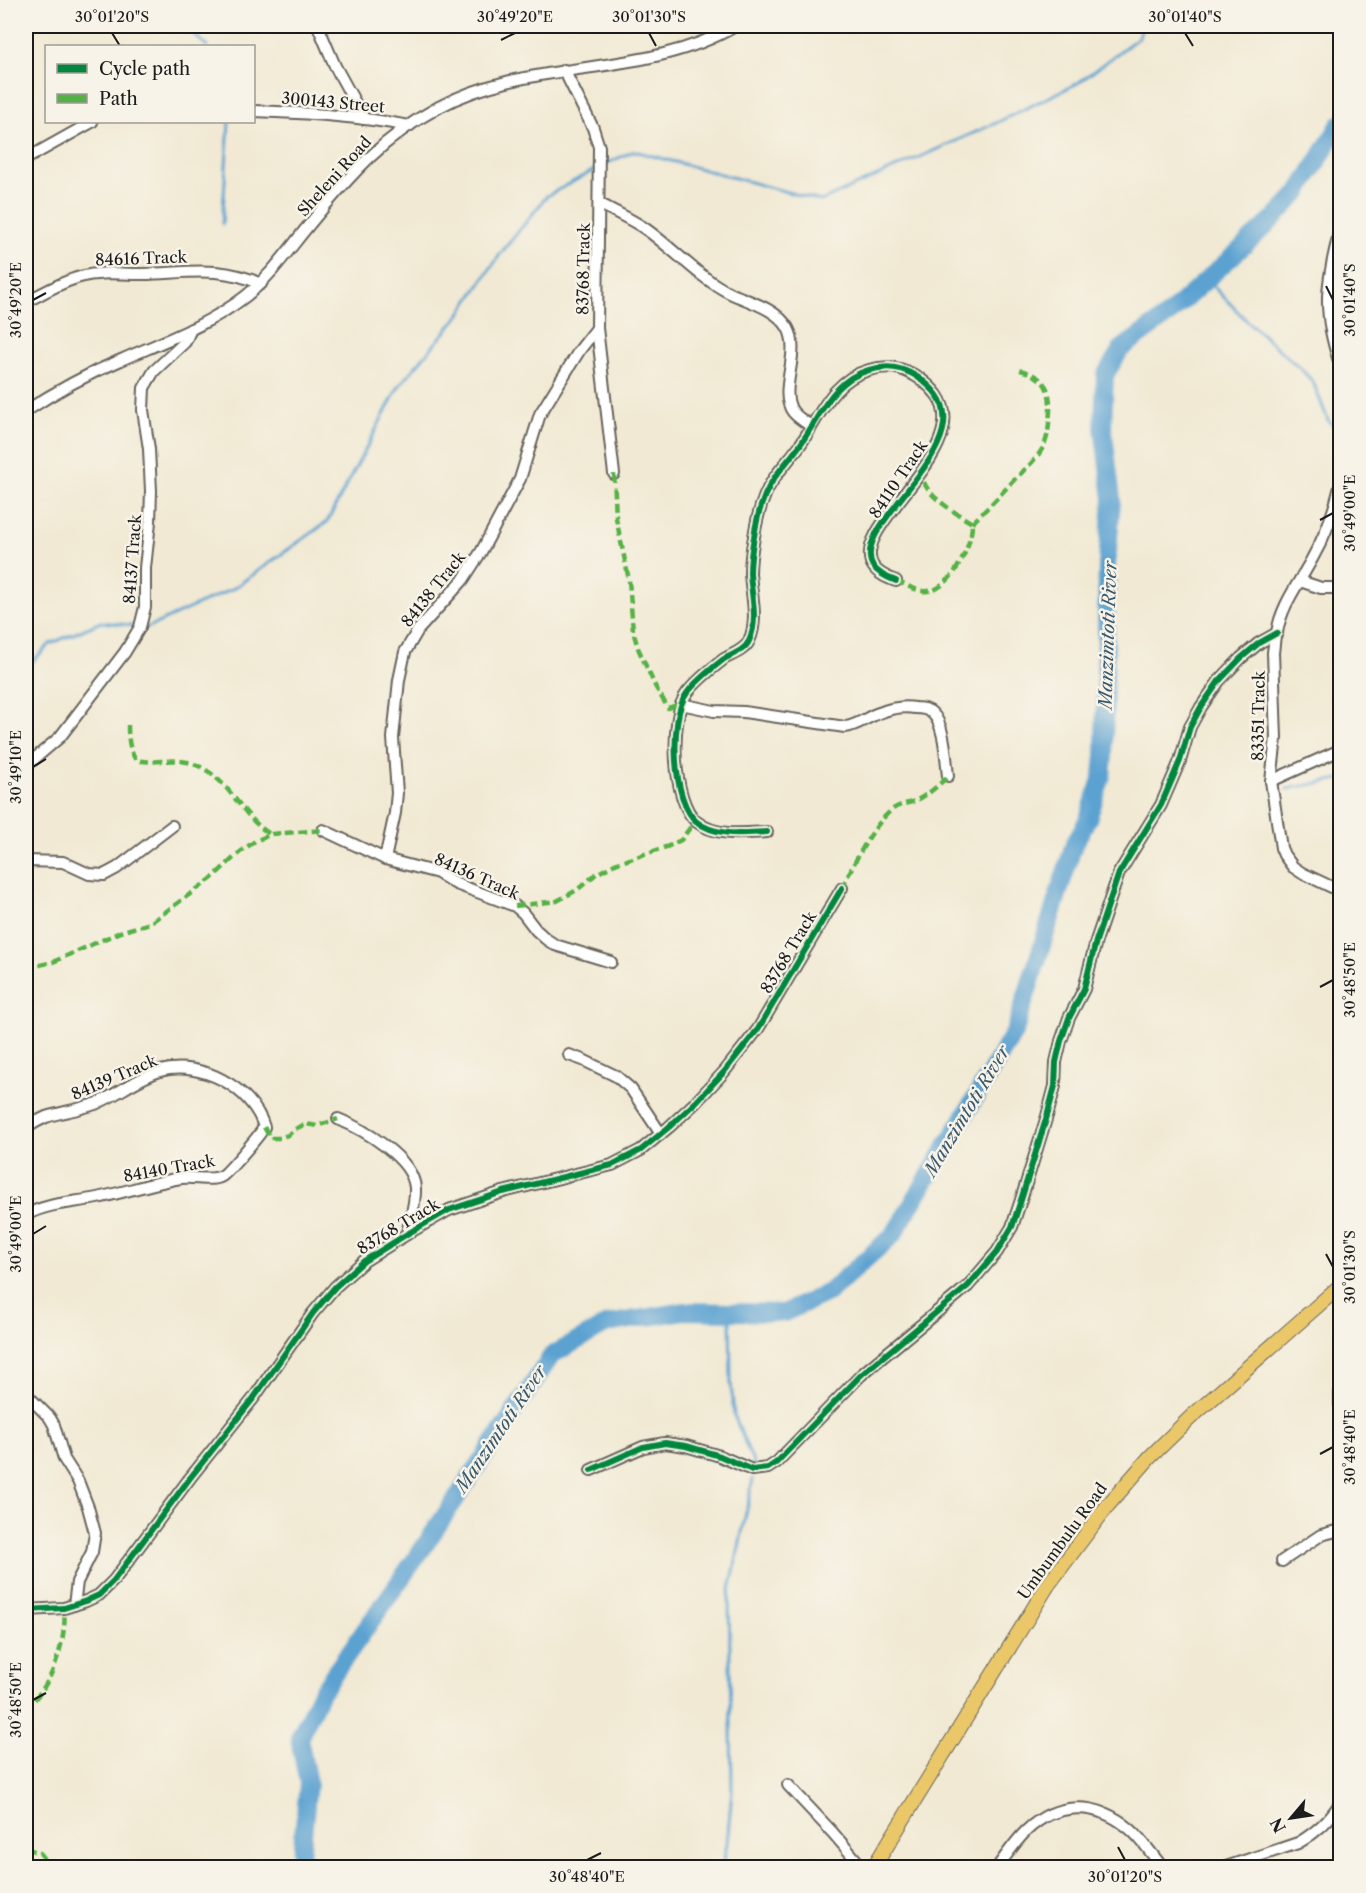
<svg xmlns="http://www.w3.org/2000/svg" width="1366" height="1893" font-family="'Libre Caslon Text',serif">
  <rect width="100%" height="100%" fill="#f7f3e8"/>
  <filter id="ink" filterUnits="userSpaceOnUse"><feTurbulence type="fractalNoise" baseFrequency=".0167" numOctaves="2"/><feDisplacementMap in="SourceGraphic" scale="12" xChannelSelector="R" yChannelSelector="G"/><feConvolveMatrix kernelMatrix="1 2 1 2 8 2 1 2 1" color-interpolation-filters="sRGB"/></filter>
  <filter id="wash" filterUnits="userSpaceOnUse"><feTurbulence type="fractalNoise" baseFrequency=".008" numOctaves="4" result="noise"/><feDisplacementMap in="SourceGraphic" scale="24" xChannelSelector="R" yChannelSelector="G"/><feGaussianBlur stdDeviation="1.35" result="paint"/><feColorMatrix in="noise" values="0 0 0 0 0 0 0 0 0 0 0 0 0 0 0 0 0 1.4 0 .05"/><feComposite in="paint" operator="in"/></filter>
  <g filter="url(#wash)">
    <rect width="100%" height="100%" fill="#f1e9d3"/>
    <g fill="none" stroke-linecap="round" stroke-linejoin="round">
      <g stroke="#5ba2d1" stroke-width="3">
        <path d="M184,26L207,46"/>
        <path d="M26,37L34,26"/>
        <path d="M601,166L634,151L821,201L996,123L1078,83L1139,37L1142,26"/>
        <path d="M222,224L229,122"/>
        <path d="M1207,280L1248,322L1301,369L1313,382L1328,420L1340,434"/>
        <path d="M26,668L50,644L101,622L149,627L234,588L327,522L399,386L457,318L501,253L547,196L596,169"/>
        <path d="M1287,789L1340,779"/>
        <path d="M730,1312L731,1384L734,1415L755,1467"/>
        <path d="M722,1868L727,1844L732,1790L729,1595L753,1479"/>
      </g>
      <path stroke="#5ba2d1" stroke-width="18" d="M300,1868L308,1783L299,1738L321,1692L423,1548L552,1355L607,1324L684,1311L784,1313L829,1292L894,1234L1015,1031L1074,844L1088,819L1102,776L1104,755L1107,564L1112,499L1103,427L1105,375L1121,349L1168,315L1269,223L1299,192L1340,124"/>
    </g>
  </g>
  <g filter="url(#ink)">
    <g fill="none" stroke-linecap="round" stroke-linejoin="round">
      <g stroke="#67645c" stroke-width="14">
        <g id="minor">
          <path d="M318,26L335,66L364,119"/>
          <path d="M564,70L593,128L599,147L597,328L614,474"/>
          <path d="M254,111C305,113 358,116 409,126"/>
          <path d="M26,159L92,122"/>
          <path d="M599,203C614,212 632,219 647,230C675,250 699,278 730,293C749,302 776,308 788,328C802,354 777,391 793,412C798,418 805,422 811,426"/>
          <path d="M1340,230C1326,283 1322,311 1340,364"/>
          <path d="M26,302C43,293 61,282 80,277C99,271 124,274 144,274C187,273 220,265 261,284"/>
          <path d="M26,411C56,391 88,374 121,360C164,341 209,325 246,296C271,276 289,249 309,225C349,176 383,137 439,107C531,57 646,79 735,26"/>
          <path d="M1340,487C1334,512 1326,534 1313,557C1300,582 1281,605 1277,633L1275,635L1273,653L1276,738L1271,781L1281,848L1284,855L1293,867L1302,873L1340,891"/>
          <path d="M1300,581L1321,588H1340"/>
          <path d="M681,704L714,711L744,712L845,727C857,726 867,717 879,713C891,708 902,706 915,708C921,708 928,709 932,713C945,724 946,760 948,776"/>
          <path d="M26,766L60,737L125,652L140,627L145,607V568L150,522L151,491L149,449L143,410L144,388L154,371L185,342L191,329"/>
          <path d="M1271,781L1340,750"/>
          <path d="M323,830L385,859L438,873L456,884L515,906L523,913L536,930L546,939L555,945L611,962"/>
          <path d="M767,832C744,833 716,837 697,822C672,803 669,717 687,693C697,680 711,669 724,659C733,654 745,650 749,641C759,620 751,594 750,573C750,561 752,548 754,537C757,516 763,494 775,477C783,466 792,456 800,445C820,416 832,380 869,370C880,367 890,366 900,369C914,373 928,383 937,395C976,450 848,527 873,566C878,574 888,578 896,581"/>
          <path d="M385,859L395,813L397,793L393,738L399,680L405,652L418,630L463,580L481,552L520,479L540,414L579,351L597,328"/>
          <path d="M26,861L63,862L89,874L104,875L117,868L172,826"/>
          <path d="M569,1055L583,1060L616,1076L631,1089L661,1134"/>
          <path d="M338,1119C363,1129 413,1158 415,1188C416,1203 410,1219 407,1234"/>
          <path d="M26,1128C32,1124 39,1120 46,1117C61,1112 78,1110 95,1104C117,1095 137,1078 160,1071C200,1060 252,1087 264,1127C261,1134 227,1173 222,1176C211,1182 194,1176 181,1178C152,1183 125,1192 97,1198C73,1203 47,1203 26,1215"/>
          <path d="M1340,1393V1404"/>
          <path d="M26,1394L50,1418L54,1425L64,1459L78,1481L88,1507L95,1533L92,1552L77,1582L74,1605"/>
          <path d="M591,1470L643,1447L665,1443L686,1446L720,1456L752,1470L768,1468L777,1462L861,1375L968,1286L997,1252L1012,1227L1021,1200L1047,1116L1055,1086L1056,1062L1061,1041L1069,1018L1084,989L1096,941L1119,873L1161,805L1180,761L1190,727L1201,707L1219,681L1241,658L1259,643L1277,633"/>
          <path d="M1282,1561L1321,1535L1340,1530"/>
          <path d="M26,1610L64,1608L86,1601L99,1595L114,1580L190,1478L253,1399L313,1313L335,1287L364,1261L407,1234L449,1210L503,1192L612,1165L641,1150L669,1127L696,1102L724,1072L758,1029L842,888"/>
          <path d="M788,1785L833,1833L863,1868"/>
          <path d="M997,1868C1006,1855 1015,1842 1026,1831C1057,1801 1097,1801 1130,1829C1143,1840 1152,1855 1163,1868"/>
          <path d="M1223,1868L1298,1843C1314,1834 1331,1819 1340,1803"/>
        </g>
      </g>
      <g stroke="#67645c" stroke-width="16">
        <path id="major" d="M873,1868L1048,1585L1108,1505L1150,1457L1189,1419L1340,1286"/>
      </g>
      <use href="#minor" stroke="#fff" stroke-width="10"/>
      <use href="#major" stroke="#eac769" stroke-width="14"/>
      <g stroke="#55b145" stroke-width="4.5" stroke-dasharray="9 4.5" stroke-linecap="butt">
        <path d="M923,469C916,492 957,513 972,523"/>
        <path d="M614,474L616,518L629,580L633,631L638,648L655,686L668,708L681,704"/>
        <path d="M972,523C987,509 1001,494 1015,479C1026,468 1039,458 1045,443C1049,433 1049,422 1050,411C1051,383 1041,376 1017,369"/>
        <path d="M896,581C904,584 914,590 923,591C950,595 973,544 972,523"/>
        <path d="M128,725C128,737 129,750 136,760C153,764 170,758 187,762C228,772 238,815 270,834"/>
        <path d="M842,888C853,865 873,824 893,809C901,803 910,804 919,799C930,793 939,785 948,776"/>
        <path d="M515,906L557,901L577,890L596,874L615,864L669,846L681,840L695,821"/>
        <path d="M26,968L53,962L120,932L150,923L211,879L239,853L255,841L272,834L323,830"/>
        <path d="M264,1127L270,1138H280L288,1135L297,1128L306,1124L317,1126L338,1119"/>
        <path d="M26,1710C32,1702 39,1695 44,1687C57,1667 67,1632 64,1608"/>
        <path d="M26,1848L40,1853L52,1868"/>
      </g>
      <g stroke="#f7f3e8" stroke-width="10">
        <g id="cycleway">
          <path d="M767,832C744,833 716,837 697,822C672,803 669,717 687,693C697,680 711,669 724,659C733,654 745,650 749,641C759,620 751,594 750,573C750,561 752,548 754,537C757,516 763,494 775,477C783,466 792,456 800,445C820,416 832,380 869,370C880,367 890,366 900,369C914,373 928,383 937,395C976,450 848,527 873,566C878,574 888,578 896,581"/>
          <path d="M591,1470L643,1447L665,1443L686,1446L720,1456L752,1470L768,1468L777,1462L861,1375L968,1286L997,1252L1012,1227L1021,1200L1047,1116L1055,1086L1056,1062L1061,1041L1069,1018L1084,989L1096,941L1119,873L1161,805L1180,761L1190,727L1201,707L1219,681L1241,658L1259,643L1277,633"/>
          <path d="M26,1610L64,1608L86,1601L99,1595L114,1580L190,1478L253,1399L313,1313L335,1287L364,1261L407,1234L449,1210L503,1192L612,1165L641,1150L669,1127L696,1102L724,1072L758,1029L842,888"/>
        </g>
      </g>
      <use href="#cycleway" stroke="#00873e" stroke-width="6"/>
    </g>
  </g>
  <path fill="none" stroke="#1c1c1c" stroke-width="2" d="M112,33L120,46M649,33L656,46M1185,33L1193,46M501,40L515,33M1326,286L1333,300M33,300L46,293M1320,520L1333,513M33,767L46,759M1320,987L1333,980M33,1234L46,1226M1326,1254L1333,1267M1320,1454L1333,1447M33,1700L46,1693M1118,1847L1125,1860M587,1860L601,1853"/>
  <g text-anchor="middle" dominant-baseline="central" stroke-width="5" stroke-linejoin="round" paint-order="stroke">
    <g font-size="16" fill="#1c1c1c" stroke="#f7f3e8">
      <text transform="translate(333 102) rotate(5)">300143 Street</text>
      <text transform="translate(334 176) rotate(-48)">Sheleni Road</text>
      <text transform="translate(141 258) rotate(-2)">84616 Track</text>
      <text transform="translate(583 269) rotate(-89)">83768 Track</text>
      <text transform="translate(898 479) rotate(-56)">84110 Track</text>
      <text transform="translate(132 559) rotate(-86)">84137 Track</text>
      <text transform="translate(433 589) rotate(-51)">84138 Track</text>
      <text transform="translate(1258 716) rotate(-89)">83351 Track</text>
      <text transform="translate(477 876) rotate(24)">84136 Track</text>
      <text transform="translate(788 952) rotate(-59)">83768 Track</text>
      <text transform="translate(114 1077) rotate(-23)">84139 Track</text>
      <text transform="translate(169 1168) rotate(-10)">84140 Track</text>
      <text transform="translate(398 1226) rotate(-31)">83768 Track</text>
      <text transform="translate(1062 1541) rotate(-54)">Umbumbulu Road</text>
    </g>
    <g font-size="18" font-style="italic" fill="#38586d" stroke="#f7f3e8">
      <text transform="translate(1108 635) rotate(-88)">Manzimtoti River</text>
      <text transform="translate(967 1111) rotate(-59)">Manzimtoti River</text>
      <text transform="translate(501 1429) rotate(-56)">Manzimtoti River</text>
    </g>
  </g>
  <rect width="1366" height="1893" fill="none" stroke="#f7f3e8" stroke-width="66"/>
  <rect x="45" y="45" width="210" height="78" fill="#f7f3e8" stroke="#9f9d96" stroke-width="1.5"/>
  <rect x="57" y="64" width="30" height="9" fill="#00873e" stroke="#9f9d96" stroke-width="1.5"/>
  <text x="99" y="75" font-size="18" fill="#1c1c1c">Cycle path</text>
  <rect x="57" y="94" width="30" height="9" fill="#55b145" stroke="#9f9d96" stroke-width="1.5"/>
  <text x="99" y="105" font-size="18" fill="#1c1c1c">Path</text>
  <g transform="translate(1291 1818) rotate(241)" stroke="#f7f3e8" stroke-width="4.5" paint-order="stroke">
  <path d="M0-4.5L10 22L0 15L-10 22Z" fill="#1c1c1c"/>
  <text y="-9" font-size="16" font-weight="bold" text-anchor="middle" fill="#1c1c1c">N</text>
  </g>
  <rect x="33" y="33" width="1300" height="1827" fill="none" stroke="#1c1c1c" stroke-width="2"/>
  <g font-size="15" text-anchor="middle" fill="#1c1c1c">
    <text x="112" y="22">30°01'20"S</text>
    <text x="515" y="22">30°49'20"E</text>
    <text x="649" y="22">30°01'30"S</text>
    <text x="1185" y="22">30°01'40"S</text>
    <text transform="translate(1350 300) rotate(-90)" y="5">30°01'40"S</text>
    <text transform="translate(16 300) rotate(-90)" y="5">30°49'20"E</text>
    <text transform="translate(1350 513) rotate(-90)" y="5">30°49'00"E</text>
    <text transform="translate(16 767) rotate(-90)" y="5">30°49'10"E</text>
    <text transform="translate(1350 980) rotate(-90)" y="5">30°48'50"E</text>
    <text transform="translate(16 1234) rotate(-90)" y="5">30°49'00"E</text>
    <text transform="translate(1350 1267) rotate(-90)" y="5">30°01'30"S</text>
    <text transform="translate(1350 1447) rotate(-90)" y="5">30°48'40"E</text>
    <text transform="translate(16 1700) rotate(-90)" y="5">30°48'50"E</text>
    <text x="587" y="1882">30°48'40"E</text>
    <text x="1125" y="1882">30°01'20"S</text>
  </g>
</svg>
